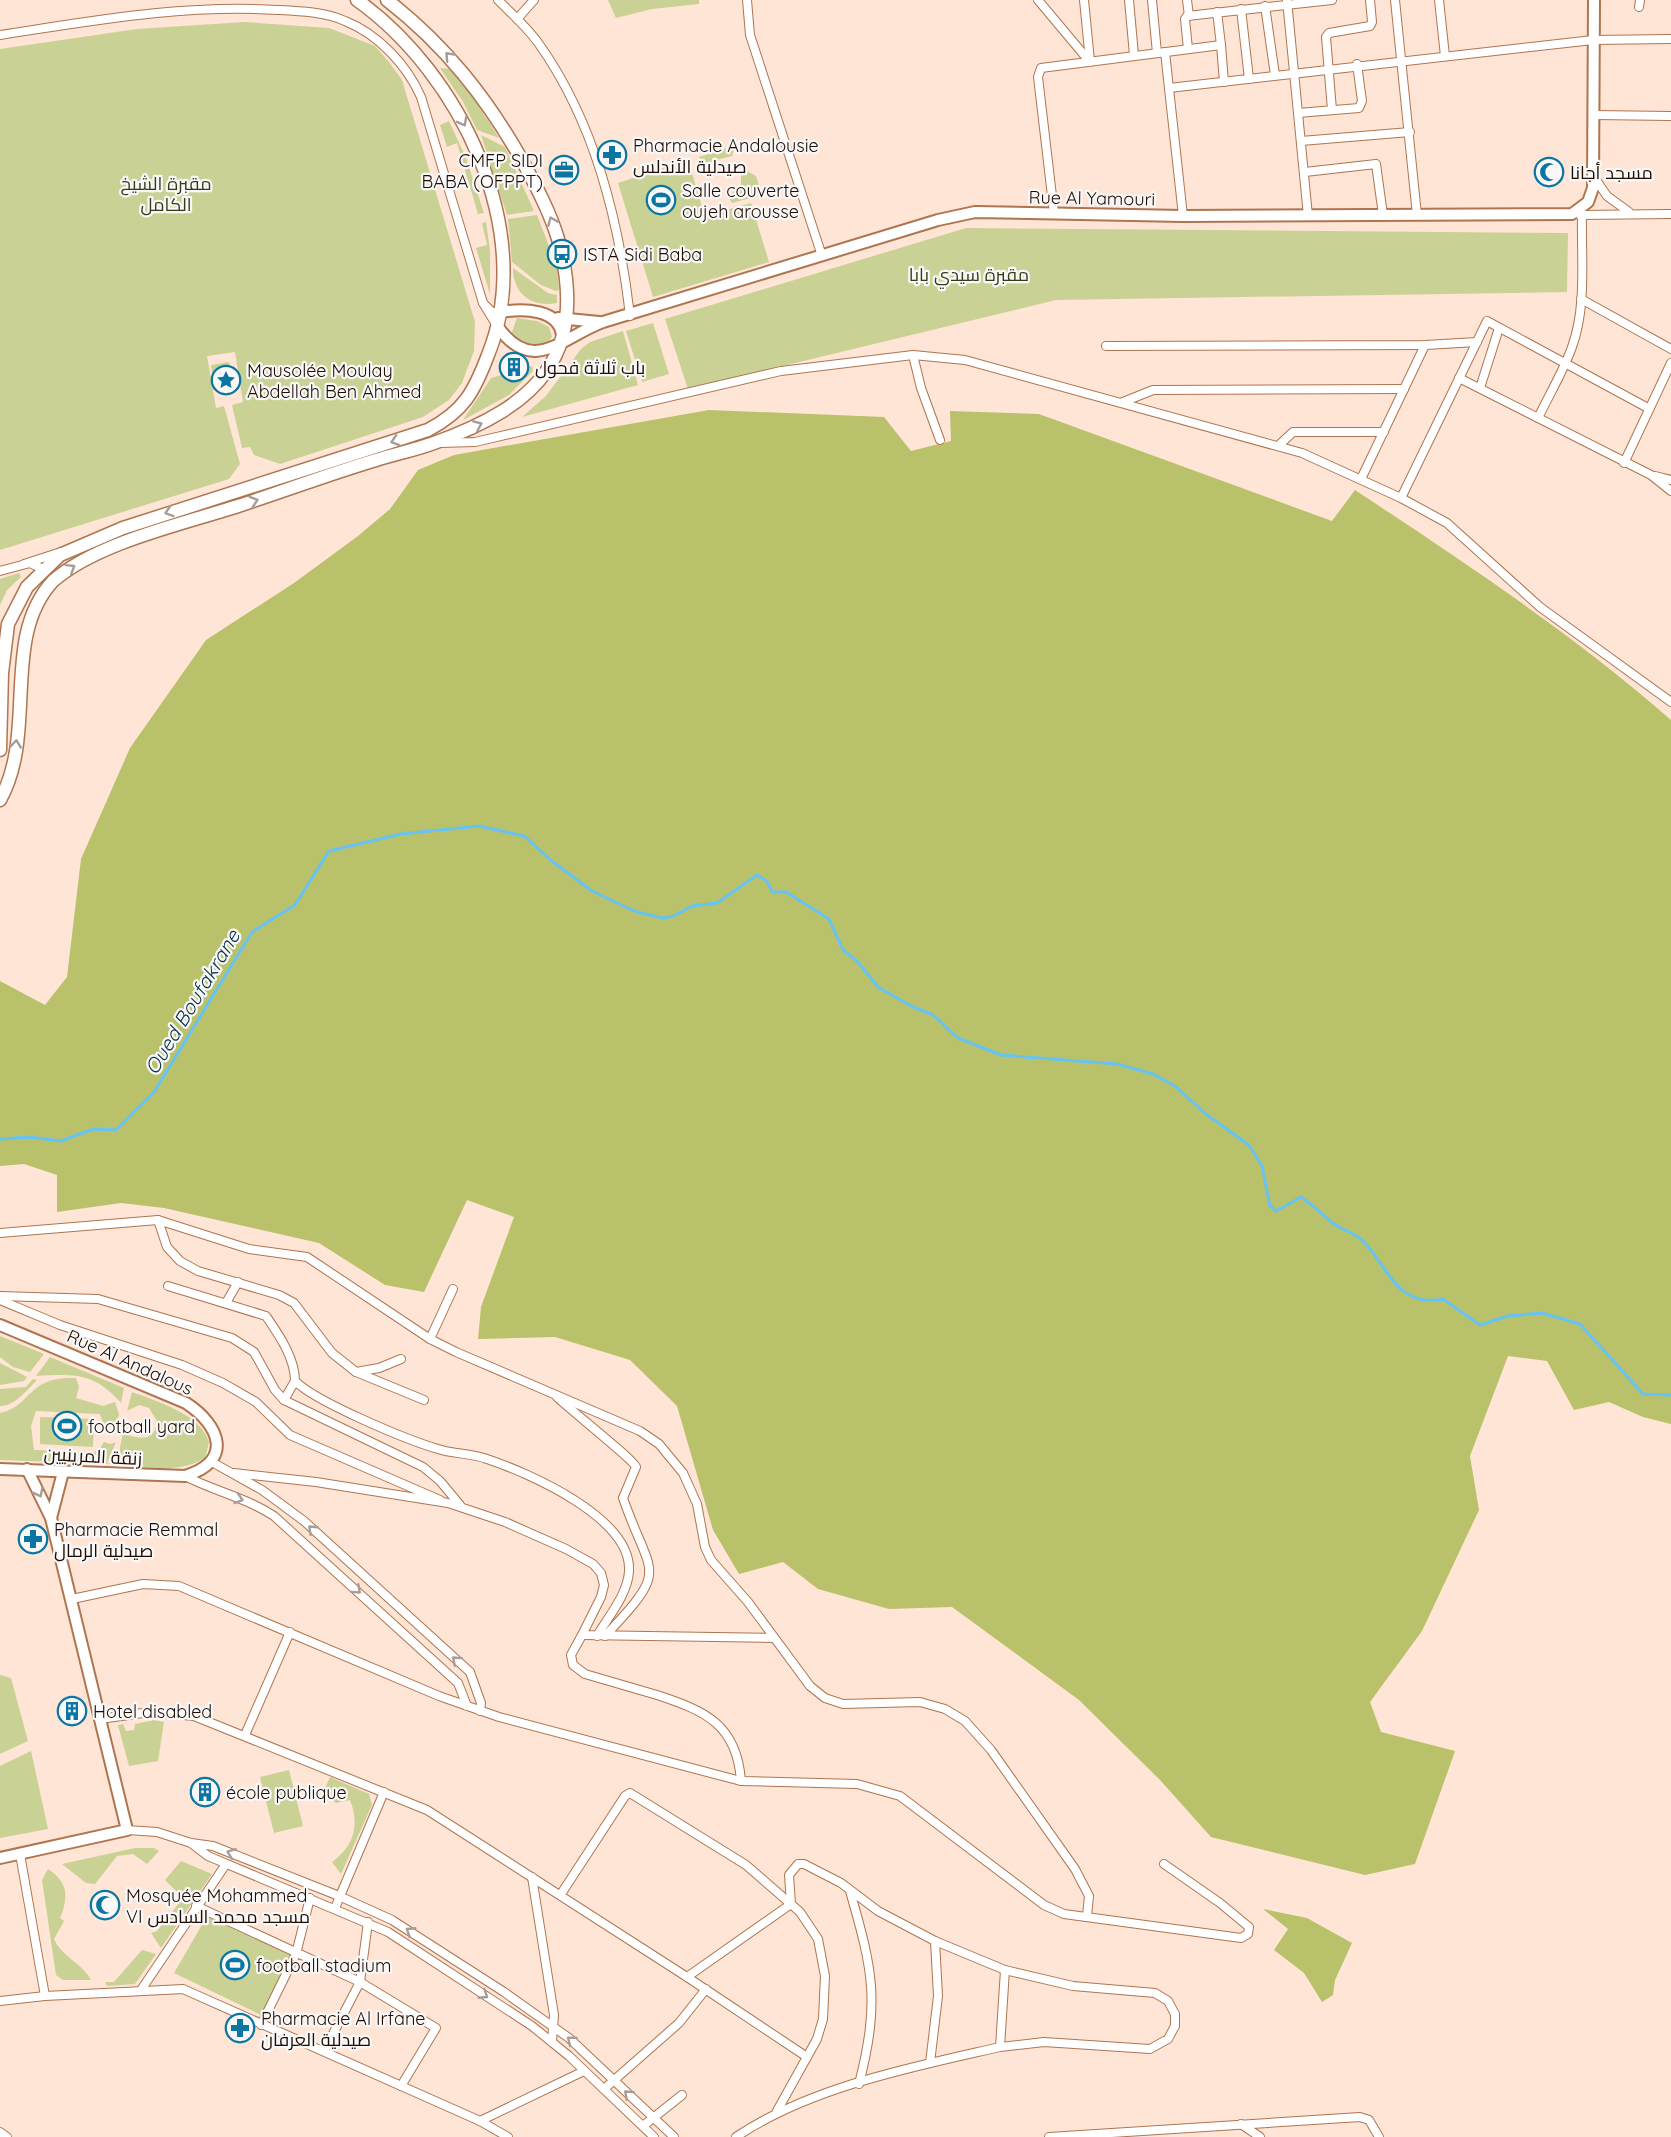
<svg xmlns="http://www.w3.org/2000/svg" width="1671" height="2137" font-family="Quicksand,Cairo,sans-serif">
  <rect width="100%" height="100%" fill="#ffe5d5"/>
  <g fill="#cad194">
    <path d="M608,0H699V4L652,9L616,18Z"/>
    <path d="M245,22L329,28L375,46L389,62L402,80L475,322L474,351L462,383L449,400L423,417L280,464L254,455L250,447L242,448L232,405L243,402L235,352L207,356L216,408L224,406L240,464L229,479L0,550V49L137,29Z"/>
    <path d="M440,68L451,69L469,91L499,138L477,130L463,102Z"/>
    <path d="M449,121L466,158L484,213L478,214L457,143L447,147L440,125Z"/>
    <path d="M481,135L505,147L534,211L507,215Z"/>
    <path d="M735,146L732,156L712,161L704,171L699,157Z"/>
    <path d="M688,160L705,216L751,203L769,262L653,297L618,183Z"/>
    <path d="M747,171L756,176L762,195L732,203L728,197L741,184V172Z"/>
    <path d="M537,215L557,267L559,290L556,291L541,285L512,262L508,219Z"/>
    <path d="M486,222L490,250V294L476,248L487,245L482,223Z"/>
    <path d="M966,228L1568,233L1567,292L1056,300L688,389L665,319Z"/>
    <path d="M513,268L548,293L557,295V303C532,308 513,294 513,268Z"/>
    <path d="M517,318L537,321L549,327L552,337L548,342L530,345L515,339L512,332Z"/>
    <path d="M653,323L669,374L642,382L626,331Z"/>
    <path d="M623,331L638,385L522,417L546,396L581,349L590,342Z"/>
    <path d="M229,362L231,375L213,378L211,365Z"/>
    <path d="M532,366L533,371L509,395L463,420L491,378Z"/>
    <path d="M19,573L21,577L7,590L0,605V579Z"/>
    <path d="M0,1336L44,1354L30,1372L13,1367L0,1357Z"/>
    <path d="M50,1357L124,1388L121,1403C94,1372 74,1374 36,1376Z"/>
    <path d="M0,1363L27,1377L24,1381L0,1385Z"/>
    <path d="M76,1378L79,1387L76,1398L103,1406L115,1402L119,1414L116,1428L112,1424L104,1426L100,1414L36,1411L31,1426L34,1450L94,1452L99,1450L104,1442L110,1444L116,1442L107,1463L112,1464L0,1460V1413C34,1405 26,1376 76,1378Z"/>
    <path d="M33,1379L37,1380C27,1390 15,1406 0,1406V1389L26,1387Z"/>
    <path d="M132,1392C156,1401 201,1414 209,1442L205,1458C178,1474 147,1468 117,1463L124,1427L128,1435C143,1440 155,1440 157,1421L149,1408L139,1405L127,1411Z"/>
    <path d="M40,1417L94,1419L93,1447L40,1444Z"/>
    <path d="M0,1675L11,1678L28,1741L0,1754Z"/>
    <path d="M154,1720L164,1722L158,1761L129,1766L118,1725L123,1724L126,1731L134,1730L135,1724Z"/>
    <path d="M31,1751L48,1829L0,1838V1766Z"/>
    <path d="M289,1770L303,1826L274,1833L260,1777Z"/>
    <path d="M330,1777L369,1794L372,1805L341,1874L332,1862C354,1846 360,1825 350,1800L336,1803L323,1793Z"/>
    <path d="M135,1848H154L159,1851L147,1864L133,1854L117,1856L95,1884L86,1883L62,1864Z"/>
    <path d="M181,1861L212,1874L161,1948L151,1933L157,1931L183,1898L165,1880Z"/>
    <path d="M48,1869C68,1882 69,1897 60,1918L64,1921L54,1939C62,1957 82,1963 91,1980H63L56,1975L42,1880Z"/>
    <path d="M207,1916L295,1957L263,2016L174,1973Z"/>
    <path d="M142,1950L156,1954L135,1984L107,1986L105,1982H114Z"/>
  </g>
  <g fill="#b9c26a">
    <path d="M709,410L884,417L911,451L951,441L950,411L1039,414L1332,521L1355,490C1464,562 1573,634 1671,720V1424L1643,1417L1609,1402L1574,1410L1547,1361L1508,1356L1470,1456L1479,1510L1422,1631L1370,1702L1381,1732L1455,1751L1415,1864L1365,1875L1211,1837L1160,1780L1079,1700L952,1607L889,1609L818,1589L783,1562L739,1574L713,1530L677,1406L630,1360L555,1337L478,1339L481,1307L514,1217L467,1200L424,1292L385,1285L319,1243L164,1208L121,1203L57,1212V1175L24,1164L0,1166V981L45,1005L67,977L81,859L130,748L206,640L294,583L358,536L390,509L418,470L454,455Z"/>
    <path d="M1263,1909L1307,1918L1352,1943L1335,1980L1333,1995L1322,2002L1304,1973L1274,1950L1288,1929Z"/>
  </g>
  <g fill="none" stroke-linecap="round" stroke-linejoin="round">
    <path stroke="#66c3f4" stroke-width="3" d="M0,1139L30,1137L61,1141L93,1129L116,1130L154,1092L252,932L295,905L329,851L401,834L479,826L524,836L553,862L592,891L634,911L662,918L674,916L692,906L717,903L757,875L767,881L772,892H786L829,919L843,950L857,961L878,987L911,1006L933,1015L958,1038L1001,1055L1117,1064L1153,1074L1175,1086L1207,1115L1249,1145L1262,1166L1270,1206L1276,1211L1301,1197C1313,1205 1323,1215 1334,1224C1343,1230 1354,1233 1362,1240C1387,1263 1395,1309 1443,1299L1480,1325L1508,1316L1542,1313L1580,1324L1643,1394L1671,1395"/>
    <g stroke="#ae7550" stroke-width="10">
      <g id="street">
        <path d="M498,0C512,14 528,28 539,44C595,123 619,221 630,316"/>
        <path d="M747,0L750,35L822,256"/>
        <path d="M1038,0L1090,62"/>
        <path d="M1084,0L1090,61"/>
        <path d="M1129,0L1134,55"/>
        <path d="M1152,0L1157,53"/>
        <path d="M1187,0L1189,16"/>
        <path d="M1287,0L1308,216"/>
        <path d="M1395,0L1417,215"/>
        <path d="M1439,0L1445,56"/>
        <path d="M1265,6L1275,75"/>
        <path d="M1639,7L1640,0"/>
        <path d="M1241,9L1249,79"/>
        <path d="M1217,12L1221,45"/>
        <path d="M517,19L534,0"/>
        <path d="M0,35C92,21 184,4 278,10C300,11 325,12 345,21C378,34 407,65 421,97L483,303"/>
        <path d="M1188,49L1185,19L1187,16L1332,0"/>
        <path d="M1165,52L1183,216"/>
        <path d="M1169,88L1593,40L1671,39"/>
        <path d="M1332,110L1326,37L1329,33L1370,26L1372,22L1370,0"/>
        <path d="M1298,113L1359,108L1362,101L1357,64"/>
        <path d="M1594,115L1671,116"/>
        <path d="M1301,141L1410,132"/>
        <path d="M1305,172L1376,164L1383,215"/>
        <path d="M1594,177L1607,196L1629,212"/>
        <path d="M1054,213L1038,77L1041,68L1221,45L1224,82"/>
        <path d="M1580,215L1671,214"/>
        <path d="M1581,299L1671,349"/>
        <path d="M497,326L483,303L492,312H502"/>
        <path d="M1106,346L1425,345L1477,342"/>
        <path d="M913,355L921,388L940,440"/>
        <path d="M1459,378L1651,475L1671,491"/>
        <path d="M1480,388L1499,328"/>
        <path d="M1123,402L1153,390L1404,389"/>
        <path d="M1538,418C1549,395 1563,372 1572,347C1587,306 1581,258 1582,215"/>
        <path d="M440,443L475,442L781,371L913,355L965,360L1302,453L1401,498L1447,523L1540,607L1671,702"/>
        <path d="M1278,446L1293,432H1384"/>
        <path d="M1624,463L1671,363"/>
        <path d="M1655,476L1671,480"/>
        <path d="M1361,479L1425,345"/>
        <path d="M1401,498L1487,321L1648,408"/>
        <path d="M24,564L61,552"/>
        <path d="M0,571L30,563L43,569"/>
        <path d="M158,1220L167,1247L180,1261L198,1271L279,1295L294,1303L332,1353L356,1372L379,1368L401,1359"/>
        <path d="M0,1233L158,1220L249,1249L307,1257L430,1339L456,1352L640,1431L659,1444L683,1473L697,1504L705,1547L711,1560L748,1602L810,1686L825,1698L843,1704L920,1702L945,1709L965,1721L991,1750L1075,1869L1089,1896L1087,1916"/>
        <path d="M168,1286L266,1316C279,1335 295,1358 295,1381C316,1402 407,1440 438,1449C453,1454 471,1453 487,1459C529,1473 632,1518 629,1571C628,1594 608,1617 597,1636"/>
        <path d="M0,1296L98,1299L232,1338L254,1352L275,1390L284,1400L423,1467L440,1481L460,1505"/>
        <path d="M0,1300L60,1325L182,1365L223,1383L256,1402L290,1435L440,1500"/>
        <path d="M226,1303L238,1282"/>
        <path d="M430,1339L453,1289"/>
        <path d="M356,1372L424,1400"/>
        <path d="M557,1397C568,1408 634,1460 636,1467L623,1498C651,1579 671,1566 605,1636"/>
        <path d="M284,1400L295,1381"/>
        <path d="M210,1461L262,1490L304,1521L470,1672L481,1703L480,1711"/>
        <path d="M234,1473L316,1482L448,1503L505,1522L566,1549L593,1564L601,1573L604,1585L601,1597L582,1635L773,1638"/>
        <path d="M185,1476C214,1491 247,1498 274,1516L458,1683L467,1706"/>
        <path d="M72,1599L143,1584L179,1586L439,1696L499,1717L741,1781L857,1784L900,1796L1044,1905L1064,1914L1241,1938L1248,1934L1249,1927L1220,1903L1164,1864"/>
        <path d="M582,1635L571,1655L573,1665L585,1674C609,1681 633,1688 657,1695C706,1711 737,1725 741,1781"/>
        <path d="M100,1719L150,1712L194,1716L427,1810L687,1977L807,2057"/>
        <path d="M245,1735L290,1632"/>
        <path d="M127,1830L157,1832L191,1843L213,1846L339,1896L392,1920L504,1992L569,2038L674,2137"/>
        <path d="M191,1843L208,1856L388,1932L532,2026L569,2056L654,2137"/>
        <path d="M20,1854L45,1996"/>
        <path d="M532,1877L554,2015L552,2042"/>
        <path d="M850,1891C873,1971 880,2001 859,2084"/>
        <path d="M561,1894L625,1796L630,1793L746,1865L800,1912L818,1939L825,1976L823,2019L817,2039L777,2111"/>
        <path d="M196,1906L360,1982L436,2028L401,2086"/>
        <path d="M335,1908L384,1792"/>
        <path d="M687,1977L791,1904L789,1875L798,1864H804L841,1883L878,1911L935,1941L1005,1970L1073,1986L1155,1993L1168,2001L1175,2014V2026L1168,2039L1150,2049L1044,2042L1000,2047"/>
        <path d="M141,1990L226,1864"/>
        <path d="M0,2001L45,1996L183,1989L480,2121L508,2137"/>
        <path d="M261,2025L296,1954L310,1898"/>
        <path d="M324,2051L360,1982L368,1922"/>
        <path d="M930,2063L938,1996L935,1941"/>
        <path d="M604,2089L679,2023L706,1989"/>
        <path d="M480,2121L584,2071"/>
        <path d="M1241,2124L1260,2137"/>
        <path d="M643,2126L682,2095"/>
        <path d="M0,2132L7,2137"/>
        <path d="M736,2137C810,2087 913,2067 1000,2047L1005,1970"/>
        <path d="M1049,2137L1360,2117L1369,2120L1379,2137"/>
      </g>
    </g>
    <g stroke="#ae7550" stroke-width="14">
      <g id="secondary">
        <path d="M502,312C523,308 560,309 562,336"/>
        <path d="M558,318L599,322"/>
        <path d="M498,327C533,376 562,337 603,322L938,220L975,212L1183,216L1572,214L1588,202L1593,188L1594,0"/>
        <path d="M0,1325L186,1403C220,1425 234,1461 185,1476L0,1469"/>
        <path d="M51,1518L63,1472"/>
        <path d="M0,1858L127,1830L51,1518L27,1469"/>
      </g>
    </g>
    <g stroke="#ae7550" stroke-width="15">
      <g id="primary">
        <path d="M0,750L2,673L8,624L27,587L60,555L123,528L428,430C464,411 474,392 488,355C538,232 460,73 357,0"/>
        <path d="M0,800C38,732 0,638 53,581C96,543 182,524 238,506C284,491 329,474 376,460C395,454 415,450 434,443C538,406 590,354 558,239C550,212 536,186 523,162C487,98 445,45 387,0"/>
      </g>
    </g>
    <use href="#street" stroke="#fff" stroke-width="8"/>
    <use href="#secondary" stroke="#fff" stroke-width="10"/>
    <use href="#primary" stroke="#fff" stroke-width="12"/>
  </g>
  <defs><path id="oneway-chevron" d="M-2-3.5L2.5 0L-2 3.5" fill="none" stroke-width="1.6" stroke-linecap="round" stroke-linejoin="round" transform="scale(1.5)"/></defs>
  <g stroke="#a69d99">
    <use href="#oneway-chevron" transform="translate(449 56) rotate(-133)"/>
    <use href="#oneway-chevron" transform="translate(463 122) rotate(62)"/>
    <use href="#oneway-chevron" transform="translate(552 221) rotate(-113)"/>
    <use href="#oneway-chevron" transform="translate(478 425) rotate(-23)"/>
    <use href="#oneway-chevron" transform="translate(395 441) rotate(162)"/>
    <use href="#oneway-chevron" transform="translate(254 501) rotate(-18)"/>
    <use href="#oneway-chevron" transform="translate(169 512) rotate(162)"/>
    <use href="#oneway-chevron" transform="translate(71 568) rotate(-32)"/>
    <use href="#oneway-chevron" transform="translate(16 744) rotate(-84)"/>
    <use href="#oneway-chevron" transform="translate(39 1493) rotate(63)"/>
    <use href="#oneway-chevron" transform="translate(239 1499) rotate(18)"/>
    <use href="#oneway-chevron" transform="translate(312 1529) rotate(-137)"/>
    <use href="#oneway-chevron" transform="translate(357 1590) rotate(42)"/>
    <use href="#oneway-chevron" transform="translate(456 1660) rotate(-138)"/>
    <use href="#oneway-chevron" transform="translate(231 1853) rotate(-160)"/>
    <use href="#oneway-chevron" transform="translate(410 1931) rotate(-147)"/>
    <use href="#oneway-chevron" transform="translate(484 1995) rotate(33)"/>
    <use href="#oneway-chevron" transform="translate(571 2040) rotate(-142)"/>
    <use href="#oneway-chevron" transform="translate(628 2094) rotate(-138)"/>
  </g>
  <defs>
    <g id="pharmacy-ring" transform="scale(1.5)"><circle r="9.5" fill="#f8f8f8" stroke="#0b76a1" stroke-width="1.5"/><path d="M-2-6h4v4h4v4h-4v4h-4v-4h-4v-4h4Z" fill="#0b76a1"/></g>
    <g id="office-ring" transform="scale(1.5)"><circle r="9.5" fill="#f8f8f8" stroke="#0b76a1" stroke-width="1.5"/><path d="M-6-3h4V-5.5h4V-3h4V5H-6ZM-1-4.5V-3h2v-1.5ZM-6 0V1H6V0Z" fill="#0b76a1"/></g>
    <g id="mosque-ring" transform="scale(1.5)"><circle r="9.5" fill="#f8f8f8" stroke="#0b76a1" stroke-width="1.5"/><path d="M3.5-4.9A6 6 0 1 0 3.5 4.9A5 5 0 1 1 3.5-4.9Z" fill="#0b76a1"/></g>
    <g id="stadium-ring" transform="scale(1.5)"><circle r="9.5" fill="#f8f8f8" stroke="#0b76a1" stroke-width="1.5"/><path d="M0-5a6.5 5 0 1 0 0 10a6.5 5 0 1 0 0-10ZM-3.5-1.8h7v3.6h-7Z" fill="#0b76a1"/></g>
    <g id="bus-ring" transform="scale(1.5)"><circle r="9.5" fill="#f8f8f8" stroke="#0b76a1" stroke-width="1.5"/><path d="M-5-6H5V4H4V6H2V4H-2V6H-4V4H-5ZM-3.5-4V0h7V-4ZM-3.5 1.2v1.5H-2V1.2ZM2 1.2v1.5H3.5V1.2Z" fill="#0b76a1"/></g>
    <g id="building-ring" transform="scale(1.5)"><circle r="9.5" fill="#f8f8f8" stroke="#0b76a1" stroke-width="1.5"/><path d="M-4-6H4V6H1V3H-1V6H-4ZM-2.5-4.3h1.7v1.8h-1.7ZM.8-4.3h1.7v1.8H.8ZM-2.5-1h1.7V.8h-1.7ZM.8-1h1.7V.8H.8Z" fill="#0b76a1"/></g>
    <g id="sight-ring" transform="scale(1.5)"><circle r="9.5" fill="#f8f8f8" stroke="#0b76a1" stroke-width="1.5"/><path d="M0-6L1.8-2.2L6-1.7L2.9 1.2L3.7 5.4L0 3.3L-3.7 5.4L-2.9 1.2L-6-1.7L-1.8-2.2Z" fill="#0b76a1"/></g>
  </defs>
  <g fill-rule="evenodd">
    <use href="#pharmacy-ring" x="612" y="155"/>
    <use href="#office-ring" x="564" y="170"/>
    <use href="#mosque-ring" x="1549" y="172"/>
    <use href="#stadium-ring" x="661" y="200"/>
    <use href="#bus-ring" x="562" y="254"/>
    <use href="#building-ring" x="514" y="367"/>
    <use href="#sight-ring" x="226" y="380"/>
    <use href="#stadium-ring" x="67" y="1426"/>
    <use href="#pharmacy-ring" x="33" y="1539"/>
    <use href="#building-ring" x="72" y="1711"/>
    <use href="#building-ring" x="205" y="1792"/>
    <use href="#mosque-ring" x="105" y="1905"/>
    <use href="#stadium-ring" x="235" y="1965"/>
    <use href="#pharmacy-ring" x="240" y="2028"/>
  </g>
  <g text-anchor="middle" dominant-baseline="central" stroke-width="4.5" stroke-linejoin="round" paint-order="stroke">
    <g font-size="18" fill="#200b00" stroke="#f8f8f8" text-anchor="start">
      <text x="633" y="145">Pharmacie Andalousie<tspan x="633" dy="21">صيدلية الأندلس</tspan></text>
      <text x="543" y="160" text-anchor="end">CMFP SIDI<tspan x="543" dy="21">BABA (OFPPT)</tspan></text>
      <text x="1570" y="172">مسجد أجانا</text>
      <text x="682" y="190">Salle couverte<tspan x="682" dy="21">oujeh arousse</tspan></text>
      <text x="583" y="254">ISTA Sidi Baba</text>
      <text x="535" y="367">باب ثلاثة فحول</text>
      <text x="247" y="370">Mausolée Moulay<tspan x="247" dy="21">Abdellah Ben Ahmed</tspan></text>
      <text x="88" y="1426">football yard</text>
      <text x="54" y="1529">Pharmacie Remmal<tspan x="54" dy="21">صيدلية الرمال</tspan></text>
      <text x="93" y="1711">Hotel disabled</text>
      <text x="226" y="1792">école publique</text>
      <text x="126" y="1895">Mosquée Mohammed<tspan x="126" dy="21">VI مسجد محمد السادس</tspan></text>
      <text x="256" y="1965">football stadium</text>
      <text x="261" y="2018">Pharmacie Al Irfane<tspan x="261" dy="21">صيدلية العرفان</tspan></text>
    </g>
    <g font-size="18" fill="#373b15" stroke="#f8f8f8">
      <text x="166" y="183">مقبرة الشيخ<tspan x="166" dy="21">الكامل</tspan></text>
      <text x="969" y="274">مقبرة سيدي بابا</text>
    </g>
    <g font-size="18" fill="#200b00" stroke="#f8f8f8">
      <text transform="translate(1092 198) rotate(1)">Rue Al Yamouri</text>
      <text transform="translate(130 1362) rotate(24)">Rue Al Andalous</text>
      <text transform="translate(93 1456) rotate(3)">زنقة المرينيين</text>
    </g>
    <g font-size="20" font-style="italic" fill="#093347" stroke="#f8f8f8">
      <text transform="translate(192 1002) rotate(-59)">Oued Boufakrane</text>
    </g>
  </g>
</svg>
